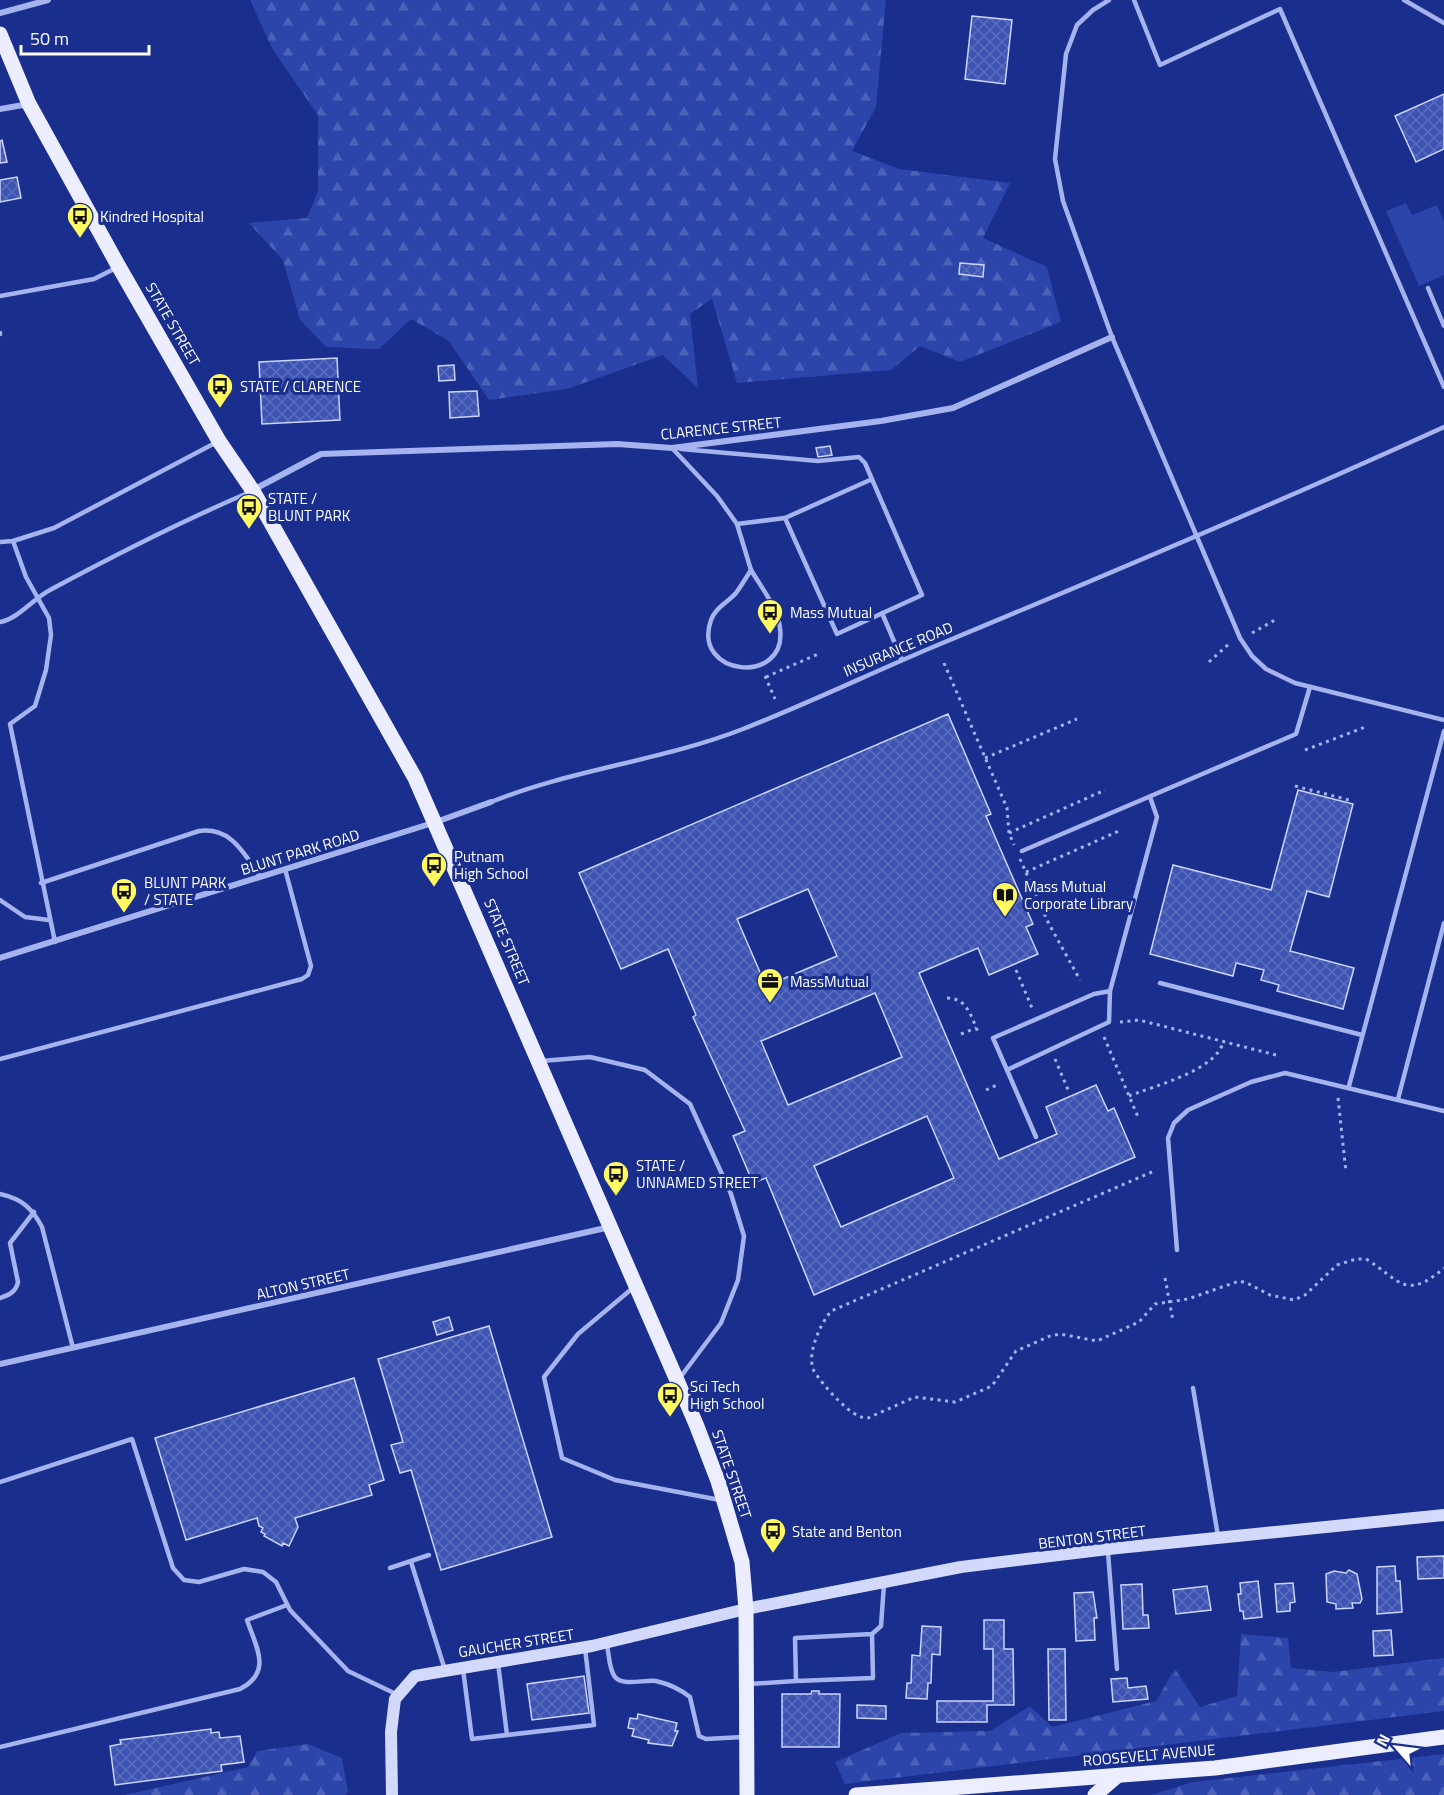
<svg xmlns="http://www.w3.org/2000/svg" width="1444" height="1795" font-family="'Titillium Web',sans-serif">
  <defs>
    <pattern id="forest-firs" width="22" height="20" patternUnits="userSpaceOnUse" patternTransform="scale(1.5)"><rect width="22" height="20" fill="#2c45ab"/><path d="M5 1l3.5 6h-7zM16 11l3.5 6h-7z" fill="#4c61b8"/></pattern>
    <pattern id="building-cross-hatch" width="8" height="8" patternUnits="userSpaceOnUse" patternTransform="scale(1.5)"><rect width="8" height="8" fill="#3e54b3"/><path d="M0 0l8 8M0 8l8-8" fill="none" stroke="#5b6ebe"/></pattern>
  </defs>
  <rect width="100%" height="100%" fill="#192e8d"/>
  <path fill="#2c45ab" d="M1406,203L1412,215L1437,205L1444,221V275L1419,286L1386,211Z"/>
  <g fill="url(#forest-firs)">
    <path d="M250,0H886L876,107L852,151L899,169L1010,183L983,238L1047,267L1061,322L960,362L920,346L891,370L737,383L712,299L690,314L698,388L663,355L567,389L489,400L449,341L411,319L379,349L326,347L300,320L283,260L249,223L307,218L318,191V115L273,50Z"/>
    <path d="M1241,1634L1288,1638L1291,1668L1333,1672L1444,1658V1711L845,1784L835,1762L901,1733L990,1731L1030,1706L1052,1727L1156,1701L1175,1669L1200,1707L1237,1696Z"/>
    <path d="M308,1744L342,1758L348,1792L345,1795H125L248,1767L257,1751Z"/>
    <path d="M1444,1754V1795H1151L1193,1782Z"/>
  </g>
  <g fill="url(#building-cross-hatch)" stroke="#cbd4fa" stroke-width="1.5" fill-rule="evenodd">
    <path d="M972,16L1012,20L1005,84L965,79Z"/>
    <path d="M1444,94V149L1416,162L1395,116Z"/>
    <path d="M2,140L7,162L0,163V141Z"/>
    <path d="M17,177L21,198L0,202V180Z"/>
    <path d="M960,263L984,265L983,277L959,274Z"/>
    <path d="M337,358L340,420L262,424L259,362Z"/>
    <path d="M454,365L455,380L439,381L438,366Z"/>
    <path d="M477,391L479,416L450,418L449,392Z"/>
    <path d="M830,446L832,455L818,457L816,448Z"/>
    <path d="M948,714L991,814L986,816L1033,924L1026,927L1038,954L989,975L978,948L919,973L999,1159L1057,1134L1046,1107L1096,1085L1108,1111L1114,1108L1135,1157L814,1295L766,1178L753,1183L733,1136L745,1131L693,1017L696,1015L668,949L621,969L579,873ZM808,889L837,956L766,986L737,919ZM875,993L902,1057L788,1105L761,1041ZM927,1116L954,1178L841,1227L814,1166Z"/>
    <path d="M1298,790L1353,804L1329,897L1307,891L1290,951L1354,968L1343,1009L1277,991L1279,985L1261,980L1264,970L1236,963L1233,976L1150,954L1173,865L1271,890Z"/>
    <path d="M449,1317L453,1330L437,1335L433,1322Z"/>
    <path d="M489,1326L552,1537L441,1570L411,1470L400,1473L391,1445L403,1442L378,1359Z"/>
    <path d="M354,1378L384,1480L369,1485L372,1495L295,1518L298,1527L289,1546L283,1543L282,1546L264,1536L265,1534L261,1532L263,1528L259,1526L257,1518L186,1540L155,1438Z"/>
    <path d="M1444,1556V1578L1418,1579L1417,1557Z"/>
    <path d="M1395,1566L1396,1581H1400L1402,1612L1377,1614V1567Z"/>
    <path d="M1349,1570L1357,1574L1362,1599L1360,1603H1352L1353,1608L1336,1609V1604L1327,1602L1326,1574L1334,1571L1346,1573Z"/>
    <path d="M1258,1581L1262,1617L1244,1619L1243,1611H1240L1238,1594H1241L1240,1583Z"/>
    <path d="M1293,1583L1295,1602L1290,1603V1611L1277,1612L1275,1584Z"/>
    <path d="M1142,1584L1143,1615H1148L1149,1628L1123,1629L1121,1585Z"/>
    <path d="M1207,1586L1211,1610L1176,1614L1173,1590Z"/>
    <path d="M1093,1592L1097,1618H1094L1095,1640L1076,1641L1074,1593Z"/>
    <path d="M984,1620H1004V1649H1013L1014,1705H987V1722H937V1701H993V1649H984Z"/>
    <path d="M922,1626L941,1627L940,1655L932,1654L931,1683H928L927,1699L906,1698L907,1683H911L912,1655L920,1656Z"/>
    <path d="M1391,1630L1393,1655L1374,1656L1373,1631Z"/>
    <path d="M1048,1649H1065L1066,1720H1049Z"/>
    <path d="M584,1676L589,1713L532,1720L527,1684Z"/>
    <path d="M1127,1678L1128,1688L1146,1686L1148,1699L1113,1702L1111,1679Z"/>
    <path d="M812,1691H819V1694H840L839,1747H782V1694H811Z"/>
    <path d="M857,1705L886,1706V1719L857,1718Z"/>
    <path d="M638,1714L677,1723L675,1731H678L672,1746L648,1743L649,1740L632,1736L634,1729L628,1728L630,1718L637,1719Z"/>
    <path d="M211,1729V1733L219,1732L220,1738L240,1736L244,1762L221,1765L222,1771L115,1785L110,1746L121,1744L120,1740Z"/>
  </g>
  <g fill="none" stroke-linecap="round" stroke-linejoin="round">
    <g stroke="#a5b3ee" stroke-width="3" stroke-dasharray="3 4.5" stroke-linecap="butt">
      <path d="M1252,633L1275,620"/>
      <path d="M1209,662L1231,642"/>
      <path d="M944,663L1007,808L1009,833L1014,845"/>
      <path d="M765,676L775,699"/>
      <path d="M766,677L818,654"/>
      <path d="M1305,750L1368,726"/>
      <path d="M985,758L1077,719"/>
      <path d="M1295,786L1349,800"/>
      <path d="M1009,833L1105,790"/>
      <path d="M1020,859L1049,924L1080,980"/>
      <path d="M1026,872L1119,831"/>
      <path d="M1016,970L1032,1008"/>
      <path d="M947,998C967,998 971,1016 978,1032"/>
      <path d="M1120,1022L1139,1020L1276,1055"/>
      <path d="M961,1034L976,1028"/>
      <path d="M1104,1037L1138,1117"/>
      <path d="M1055,1059L1069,1092"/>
      <path d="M986,1090L999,1084"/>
      <path d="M1129,1096C1154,1086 1217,1070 1223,1042"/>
      <path d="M1338,1098L1346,1172"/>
      <path d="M1152,1172L831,1311C820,1325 806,1354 814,1371C823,1385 852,1420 868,1418L915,1397L955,1402L992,1386L1016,1351L1050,1336L1060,1334L1097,1341L1139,1322L1155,1304L1188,1299L1239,1281L1247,1283L1270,1295L1294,1300L1305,1295L1337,1265L1356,1259H1366C1399,1279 1405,1302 1444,1268"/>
      <path d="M1165,1278L1173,1321"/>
    </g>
    <g stroke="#a5b3ee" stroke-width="4.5">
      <path d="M1109,0L1093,10L1077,25L1066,54L1055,159L1063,201L1112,337L1240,638L1252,656L1266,669L1295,683L1444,720"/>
      <path d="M1134,0L1160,65L1280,9L1444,387"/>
      <path d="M1404,0L1444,23"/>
      <path d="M1428,288L1444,326"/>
      <path d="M0,296L94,279L116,268"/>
      <path d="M0,333V334"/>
      <path d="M672,448L717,496L737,524L751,570"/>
      <path d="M681,449L818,461L859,457L865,463L922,595L837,634L785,518L870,480"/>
      <path d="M737,524L785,518"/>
      <path d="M13,541L26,577L49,618L51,635L46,670L35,706L10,724L55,942"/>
      <path d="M0,542L13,541L54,528L217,442"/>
      <path d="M751,570C761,587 778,608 780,628C788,686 691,677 711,620C715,608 727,603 736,593C741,586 746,578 751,570Z"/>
      <path d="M882,613L902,660"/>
      <path d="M0,622C18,619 34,598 50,590C115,555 182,521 250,492"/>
      <path d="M491,802C573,769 661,761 743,729C807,704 869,674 933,647C1104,576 1275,504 1444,427"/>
      <path d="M1022,851L1296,734L1310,687"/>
      <path d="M41,883L199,831C231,827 243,852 260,876"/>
      <path d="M0,900L25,917L49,920"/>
      <path d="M1160,983L1362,1035"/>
      <path d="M1110,991L1094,994L993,1038L1007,1070L1109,1022L1110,991L1157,817L1150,797"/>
      <path d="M0,1059L302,979L308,975L311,966L285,869"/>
      <path d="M541,1061L590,1057L645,1070L690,1104L731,1194L744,1236L738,1280L721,1323L679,1379"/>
      <path d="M1007,1070L1036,1137"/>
      <path d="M1349,1086L1444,731"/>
      <path d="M1398,1099L1444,923"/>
      <path d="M0,1194C22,1199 32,1208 42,1227L73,1348"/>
      <path d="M1177,1250L1168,1138L1174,1123L1188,1110L1251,1082L1285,1073L1444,1111"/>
      <path d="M634,1287L578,1334L544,1377L562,1458L615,1480L720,1500"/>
      <path d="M0,1298C9,1295 16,1292 18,1282L10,1243L34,1212"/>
      <path d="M1193,1388L1218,1536"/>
      <path d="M0,1482L132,1439L173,1568L184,1580L199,1582L244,1569L263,1572L276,1582L290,1610L348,1671L396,1694"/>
      <path d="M1108,1552L1117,1669"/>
      <path d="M411,1562L445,1670"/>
      <path d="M390,1568L429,1555"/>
      <path d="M872,1634L873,1678L796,1681L795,1638L872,1634L881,1626L884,1584"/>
      <path d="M607,1645C609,1654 609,1670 615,1677C624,1687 645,1679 656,1681C669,1684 680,1689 690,1697L699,1736L706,1739L743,1737"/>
      <path d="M498,1663L507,1735"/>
      <path d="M463,1669L472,1739L594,1725L585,1648"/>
      <path d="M749,1684L796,1681"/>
      <path d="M0,1747L240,1689C273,1672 256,1647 247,1620L287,1605"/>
    </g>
    <g stroke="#a5b3ee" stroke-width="6">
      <path d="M0,13L48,0"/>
      <path d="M0,109L29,104"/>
      <path d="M253,490L321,454L617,444L672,448L881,421L953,408L1112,337"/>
      <path d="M0,958L436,822L491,802"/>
      <path d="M0,1364L610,1227"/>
    </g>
    <path stroke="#d2d9fa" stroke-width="12" d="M392,1795L391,1732L395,1699L415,1676L592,1646L746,1609L961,1567L1108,1549L1444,1515"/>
    <g stroke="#eceeff" stroke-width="15">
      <path d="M0,34L29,104L119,267L219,441L253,491L415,778L696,1424L718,1481L742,1562L746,1609L747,1795"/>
      <path d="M856,1795L1215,1768L1444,1737"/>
      <path d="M1095,1795L1117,1776"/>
    </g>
  </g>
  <defs>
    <g id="bus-pin" transform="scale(1.35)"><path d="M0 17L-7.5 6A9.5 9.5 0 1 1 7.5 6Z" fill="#fff962" stroke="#192e8d"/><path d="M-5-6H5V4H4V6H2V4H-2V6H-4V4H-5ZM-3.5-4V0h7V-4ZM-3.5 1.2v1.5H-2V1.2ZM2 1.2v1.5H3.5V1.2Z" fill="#111"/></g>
    <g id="library-pin" transform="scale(1.35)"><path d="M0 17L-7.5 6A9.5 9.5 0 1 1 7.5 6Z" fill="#fff962" stroke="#192e8d"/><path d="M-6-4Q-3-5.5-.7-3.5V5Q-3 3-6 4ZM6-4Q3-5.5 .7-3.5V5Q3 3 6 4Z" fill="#111"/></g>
    <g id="office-pin" transform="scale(1.35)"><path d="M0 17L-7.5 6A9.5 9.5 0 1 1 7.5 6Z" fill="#fff962" stroke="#192e8d"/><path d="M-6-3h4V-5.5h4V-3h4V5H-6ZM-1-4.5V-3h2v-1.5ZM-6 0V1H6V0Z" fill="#111"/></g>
  </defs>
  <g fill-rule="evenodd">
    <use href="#bus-pin" x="80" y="216"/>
    <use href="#bus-pin" x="220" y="386"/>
    <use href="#bus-pin" x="249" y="507"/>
    <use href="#bus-pin" x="770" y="612"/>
    <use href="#bus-pin" x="434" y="865"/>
    <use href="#bus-pin" x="124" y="891"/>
    <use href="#library-pin" x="1005" y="895"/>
    <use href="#office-pin" x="770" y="981"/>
    <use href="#bus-pin" x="616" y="1174"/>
    <use href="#bus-pin" x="670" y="1395"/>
    <use href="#bus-pin" x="773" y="1531"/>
  </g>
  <g text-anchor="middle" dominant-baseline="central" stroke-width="6" stroke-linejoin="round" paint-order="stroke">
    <g font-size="15" fill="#fff" stroke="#192e8d" text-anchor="start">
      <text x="100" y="216">Kindred Hospital</text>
      <text x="240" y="386">STATE / CLARENCE</text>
      <text x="268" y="498">STATE /<tspan x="268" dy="17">BLUNT PARK</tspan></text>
      <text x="790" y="612">Mass Mutual</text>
      <text x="454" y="856">Putnam<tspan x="454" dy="17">High School</tspan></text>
      <text x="144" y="882">BLUNT PARK<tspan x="144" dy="17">/ STATE</tspan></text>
      <text x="1024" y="886">Mass Mutual<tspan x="1024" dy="17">Corporate Library</tspan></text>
      <text x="790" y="981">MassMutual</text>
      <text x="636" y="1165">STATE /<tspan x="636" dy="17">UNNAMED STREET</tspan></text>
      <text x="690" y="1386">Sci Tech<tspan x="690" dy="17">High School</tspan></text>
      <text x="792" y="1531">State and Benton</text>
    </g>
    <g font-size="15" fill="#fff" stroke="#192e8d">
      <text transform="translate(173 324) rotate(60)">STATE STREET</text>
      <text transform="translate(721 428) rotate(-6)">CLARENCE STREET</text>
      <text transform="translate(898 649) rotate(-23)">INSURANCE ROAD</text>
      <text transform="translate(300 852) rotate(-17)">BLUNT PARK ROAD</text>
      <text transform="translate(507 942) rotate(67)">STATE STREET</text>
      <text transform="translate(303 1284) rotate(-13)">ALTON STREET</text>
      <text transform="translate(732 1474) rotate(71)">STATE STREET</text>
      <text transform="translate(1092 1537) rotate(-7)">BENTON STREET</text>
      <text transform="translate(516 1643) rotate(-9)">GAUCHER STREET</text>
      <text transform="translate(1149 1755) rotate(-5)">ROOSEVELT AVENUE</text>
    </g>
  </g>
  <g transform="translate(1396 1747) rotate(298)" stroke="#192e8d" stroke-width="4.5" paint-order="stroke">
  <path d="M0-4.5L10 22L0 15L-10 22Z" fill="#ffffff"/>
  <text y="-9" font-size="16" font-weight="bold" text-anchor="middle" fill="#ffffff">N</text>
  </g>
  <path d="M21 45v9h128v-9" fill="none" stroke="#ffffff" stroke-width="3"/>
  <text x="30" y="45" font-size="18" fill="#ffffff" stroke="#192e8d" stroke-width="4.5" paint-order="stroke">50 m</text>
</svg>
